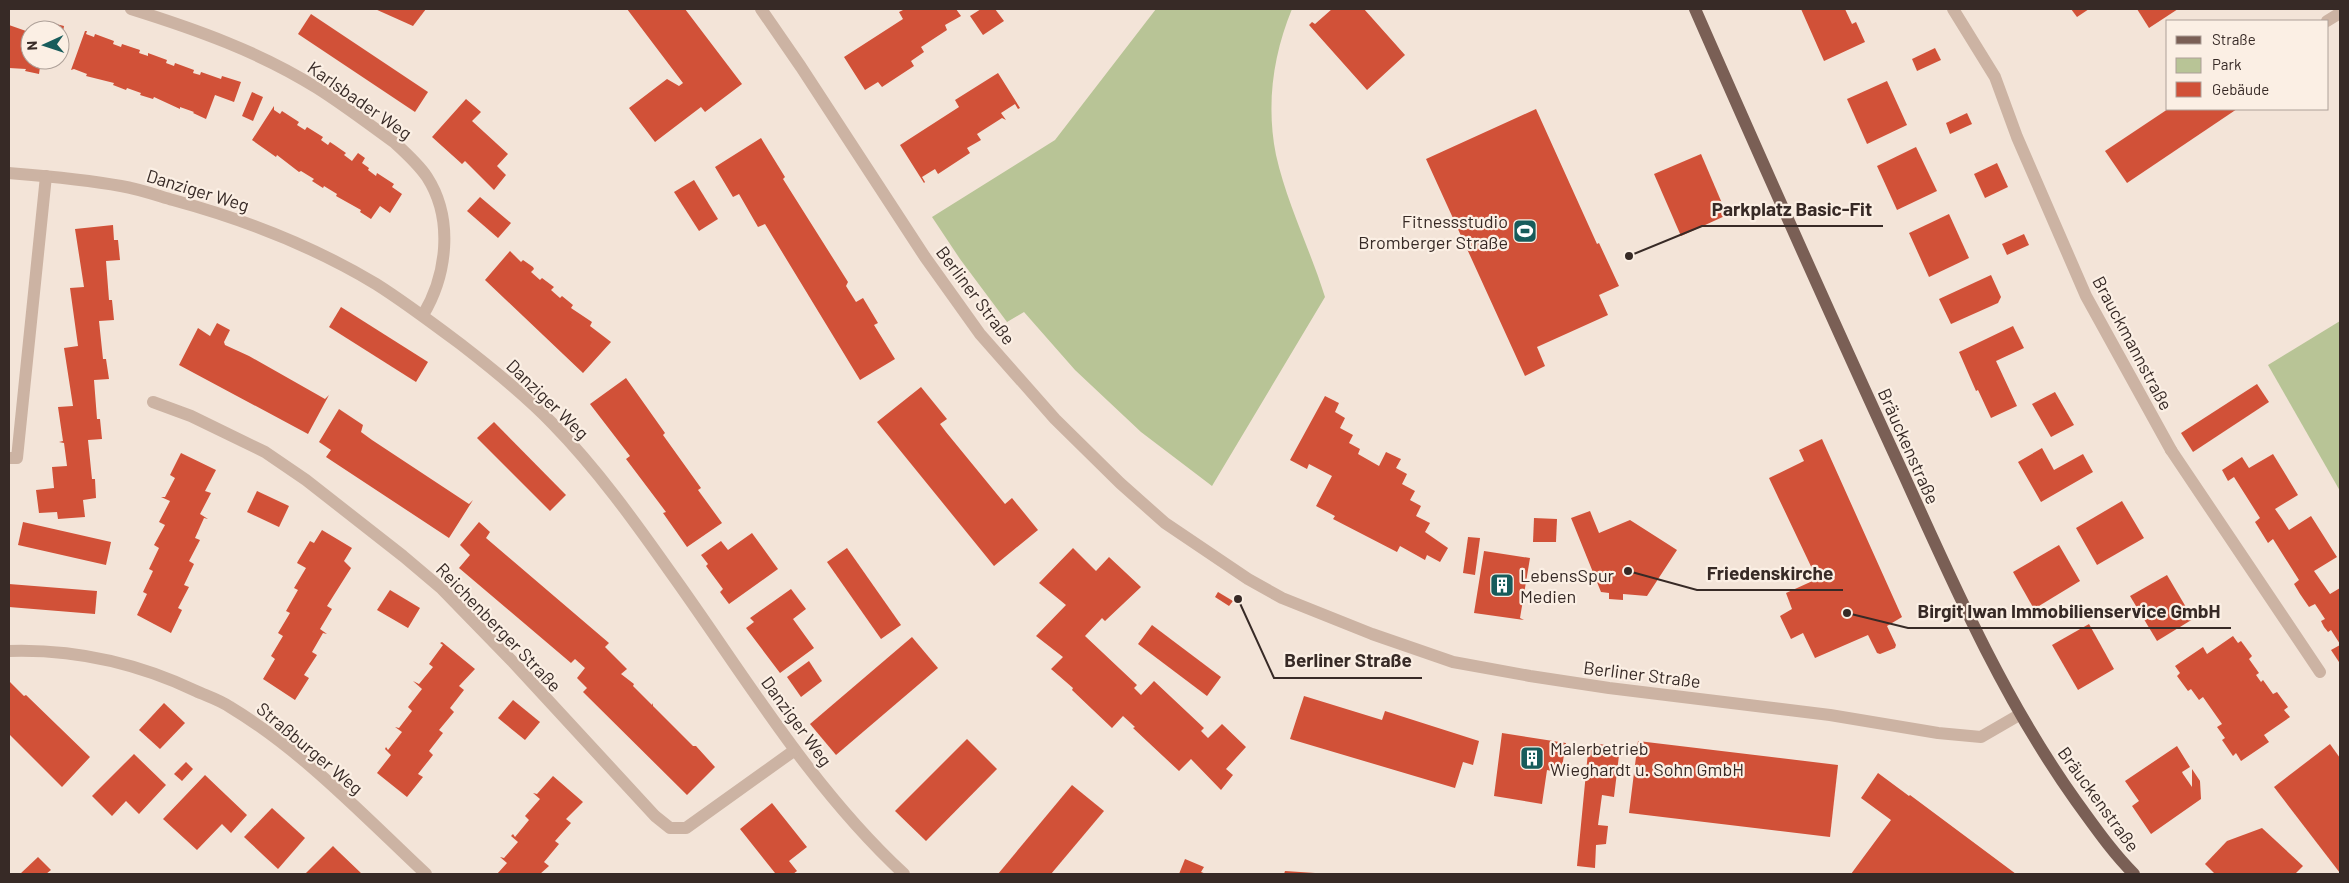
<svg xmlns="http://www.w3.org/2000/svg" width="2349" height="883" font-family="Barlow,sans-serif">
  <rect width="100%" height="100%" fill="#f3e4d8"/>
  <g fill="#b8c496">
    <path d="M1156,9H1292C1273,55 1266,105 1276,155C1287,204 1310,249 1325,297L1212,486L1141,432L1075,370L1024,312L1007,322L960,259L932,217L1055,140Z"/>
    <path d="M2340,321V491L2268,365Z"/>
  </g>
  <g fill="#d15138">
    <path d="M375,9H426L413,26Z"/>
    <path d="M627,9H685L742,84L705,112L701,107L655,142L629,108L667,79L679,86L683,83Z"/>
    <path d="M905,9H956L961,16L945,25L947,30L921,47L924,52L911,61L914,66L882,87L878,82L865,90L844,57L903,19L899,12Z"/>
    <path d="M981,9H995L1004,21L983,35L970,16Z"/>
    <path d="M1332,9H1364L1405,55L1367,90L1309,25L1312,22L1315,24Z"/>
    <path d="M1801,9H1845L1852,24L1856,22L1865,42L1824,61Z"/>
    <path d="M2071,9H2089L2077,17Z"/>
    <path d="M2137,9H2178L2149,28Z"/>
    <path d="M311,14L428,92L415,112L298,34Z"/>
    <path d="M52,23L64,26L61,43L60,30H51Z"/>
    <path d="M9,25L26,31L27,29H30V60H41L39,74L25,71L26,69L9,68Z"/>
    <path d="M85,31H87L86,34L94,37L95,34L114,41L113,44L121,47L122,44L140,50L139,53L148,56V53L167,60L166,63L174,66L175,63L194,70L193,73L200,75L201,72L221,79L222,76L241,82L234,102L215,95L206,119L193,113L194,112L180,107V109L154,97L153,99L140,95L141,93L127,88L126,90L113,85L114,83L86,76L87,74L74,69L71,70Z"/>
    <path d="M1935,48L1941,60L1917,71L1912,59Z"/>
    <path d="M998,73L1020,108L1018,109L1015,104L1001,113L1006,120L1002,118L977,134L981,140L967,148L970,153L938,174L935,169L922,177L925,182L924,183L900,145L959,107L955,100Z"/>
    <path d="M1887,81L1907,125L1867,144L1847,99Z"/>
    <path d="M252,92L263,97L253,121L242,116Z"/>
    <path d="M466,99L481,112L472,121L508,154L497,166L506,175L494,190L465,161L462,164L432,137Z"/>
    <path d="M274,106V110L280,114L282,111L299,122L297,125L305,130L307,127L323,137L321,140L328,145L330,142L336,146L346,153L344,155L352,161L358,153L365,158L362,163L369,168L368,170L376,176L377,173L394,184L392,187L402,194L390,213L380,206L371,219L360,212L361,210L336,196L337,194L324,186L323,188L312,181L314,179L301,171L299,172L277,155L276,157L252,140Z"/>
    <path d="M1536,109L1597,244L1599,243L1619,286L1599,295L1608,315L1537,347L1545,366L1525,376L1426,159Z"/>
    <path d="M2168,109H2237L2127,183L2105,151Z"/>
    <path d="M1967,113L1972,124L1950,134L1946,123Z"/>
    <path d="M761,138L785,177L783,179L848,282L846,286L856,302L863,298L878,323L874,325L895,359L860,380L765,224L758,227L739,194L733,197L715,167Z"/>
    <path d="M1916,147L1937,191L1897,210L1877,166Z"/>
    <path d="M1701,154L1727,215L1681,236L1654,174Z"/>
    <path d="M1997,163L2008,187L1985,198L1974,174Z"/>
    <path d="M694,180L718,219L699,231L674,192Z"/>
    <path d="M480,197L511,223L498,238L467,211Z"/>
    <path d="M1949,214L1969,258L1929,277L1909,233Z"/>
    <path d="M113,225L114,240H118L120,260L106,261L109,300H112L114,320L99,321L103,359H106L109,379L94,380L97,419H100L102,439L88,440L92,479H95L96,498L83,500L85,517L58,519L57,512L39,513L36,490L54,488L52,467L67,466L64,443L59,442L63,441L58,407L73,406L64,348L78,346L70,288L84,287L75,229Z"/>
    <path d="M2024,234L2029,245L2007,255L2002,244Z"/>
    <path d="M510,251L521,262L523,260L533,267L534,269L531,272L540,280L542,278L554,287L551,290L560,298L562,296L573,305L571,308L592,322L590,326L611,342L583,373L485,280Z"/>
    <path d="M1991,275L2001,297L1998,303L1951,324L1939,299Z"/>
    <path d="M341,307L428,362L416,382L329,327Z"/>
    <path d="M217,323L230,330L224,342L225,345L249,356L325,399L329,395L308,434L179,365L198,328L210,336Z"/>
    <path d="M2013,326L2024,348L1996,361L2017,406L1991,418L1978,390L1976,391L1959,352Z"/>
    <path d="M626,378L665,433L663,435L701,488L698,490L722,523L687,547L663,513L666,512L626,459L630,456L590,404Z"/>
    <path d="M2257,384L2269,402L2193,452L2181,433Z"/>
    <path d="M921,387L947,419L940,424L946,432L1005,504L1012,498L1038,530L994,566L877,422Z"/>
    <path d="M2055,392L2074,425L2051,437L2032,404Z"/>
    <path d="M1325,396L1339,403L1335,412L1345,418L1340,428L1353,435L1349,443L1360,449L1358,454L1379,466L1386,452L1401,459L1396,468L1407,474L1402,484L1415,491L1410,500L1421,506L1416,516L1430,523L1425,532L1448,548L1440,562L1427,555L1425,560L1400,546L1397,552L1333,519L1335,516L1316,506L1332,476L1309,464L1307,469L1290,460Z"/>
    <path d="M339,409L363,425L361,432L372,440L469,504L473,500L449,538L326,457L331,450L319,442Z"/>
    <path d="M494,422L566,495L550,511L477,438Z"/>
    <path d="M1822,439L1902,617L1887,626L1896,645L1895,648L1880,654L1877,653L1868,635L1815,658L1803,633L1791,639L1780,616L1792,609L1786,593L1817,579L1769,478L1804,461L1799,450Z"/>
    <path d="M2042,448L2054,470L2083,454L2093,472L2041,502L2018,462Z"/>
    <path d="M181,453L216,470L205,491L211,493L200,514L208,519L204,518L195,538L200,540L189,561L194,564L184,585L189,587L178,608L182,610L171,633L137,615L147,594L143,592L153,571L149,569L159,548L154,545L165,525L159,522L170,501L161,497H165L175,478L170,475Z"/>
    <path d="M2273,454L2298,495L2275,509L2282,519L2289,530L2311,516L2337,557L2314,571L2330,594L2340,588V644L2331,630L2328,632L2324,627L2321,621L2325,619L2315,604L2309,607L2300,594L2294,584L2299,580L2273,539L2268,543L2255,522L2260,518L2234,477L2228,481L2222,470L2242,457L2249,468Z"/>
    <path d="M257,491L289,506L279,527L247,512Z"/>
    <path d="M2122,501L2144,538L2097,565L2076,528Z"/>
    <path d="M1590,511L1599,533L1630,520L1677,550L1647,596L1623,594V600L1609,599V593L1601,592L1571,518Z"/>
    <path d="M1534,518L1557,519L1556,542H1533Z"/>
    <path d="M23,522L111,542L106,565L18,545Z"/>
    <path d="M479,522L490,532L486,538L609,643L605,647L627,669L621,674L634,684L633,686L652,705L653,703V706L693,746H696L715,767L687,795L583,692L587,688L577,678L585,668L575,659L571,663L459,568L470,555L460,545Z"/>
    <path d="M322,530L352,548L344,561L351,568L327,606L332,609L320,629L327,634L323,633L312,652L317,655L304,675L309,678L295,700L263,679L275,659L271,656L283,636L278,633L290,613L286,611L298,590L294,588L306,568L297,563L298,561L310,541L314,543Z"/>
    <path d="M752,533L778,569L729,604L720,592L723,589L706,566L708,564L701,555L721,541L728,550Z"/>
    <path d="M1468,537L1480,538L1475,575L1463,573Z"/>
    <path d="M2059,545L2080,581L2034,609L2013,572Z"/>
    <path d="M847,548L901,625L881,639L827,562Z"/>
    <path d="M1073,548L1096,571L1109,557L1141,587L1105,621L1102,618L1085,636L1137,685L1134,688L1141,695L1154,681L1204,728L1201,731L1208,738L1222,724L1246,747L1226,769L1233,775L1221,790L1191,759L1179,771L1133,728L1135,727L1123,716L1112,728L1072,690L1073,688L1051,669L1063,657L1036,636L1066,605L1039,583Z"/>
    <path d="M1484,551L1530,558L1520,618L1524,620L1474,613Z"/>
    <path d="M2167,575L2193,619L2157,641L2130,596Z"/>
    <path d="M9,584L97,591L95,614L9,607Z"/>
    <path d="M791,589L806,609L793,619L814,648L780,673L746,628L754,622L750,618Z"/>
    <path d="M390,590L420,608L408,628L377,610Z"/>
    <path d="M1218,592L1233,601L1229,606L1215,597Z"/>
    <path d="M2089,624L2114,669L2078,690L2052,645Z"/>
    <path d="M1152,625L1221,677L1207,696L1138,644Z"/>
    <path d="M2233,636L2238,643L2241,641L2252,656L2249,659L2259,673L2256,675L2261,682L2263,680L2273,694L2277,692L2288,707L2284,710L2290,717L2264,735L2269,742L2241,761L2236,753L2233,756L2222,740L2225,738L2217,727L2222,724L2203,697L2199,700L2191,689L2188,691L2177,676L2180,673L2175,666L2203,647L2207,654Z"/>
    <path d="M912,637L938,668L836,755L810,724Z"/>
    <path d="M442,642L475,669L459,686L464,690L450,708L454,712L439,730L443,733L429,751L433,755L418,774L423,777L407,797L377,773L391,755L385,749L386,747L388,750L402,732L395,727L399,728L412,711L408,707L422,689L413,681L419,684L433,667L429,664L443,645L440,643Z"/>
    <path d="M2340,645V661L2339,662L2331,650Z"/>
    <path d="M809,661L822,681L801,697L787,677Z"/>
    <path d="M10,682L24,696L26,695L90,757L62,787L9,734Z"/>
    <path d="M1304,696L1382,720L1385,711L1479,741L1473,765L1463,762L1455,788L1290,739Z"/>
    <path d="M513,700L540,722L525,740L498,718Z"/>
    <path d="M164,703L185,723L160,749L139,730Z"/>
    <path d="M1502,733L1566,743L1561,773L1547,770L1542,804L1494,796Z"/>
    <path d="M967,739L997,769L926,841L895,811Z"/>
    <path d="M1638,741L1838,765L1830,837L1629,813Z"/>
    <path d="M1599,744L1620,747L1614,797L1602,795L1598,825L1608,826L1606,844L1596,845L1595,868L1577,866L1588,752Z"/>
    <path d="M2330,744L2340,758V873L2274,787Z"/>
    <path d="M2177,746L2190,767L2182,772L2183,774L2192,787V769L2200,781L2201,799L2151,834L2132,806L2139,801L2125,781Z"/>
    <path d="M134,754L166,785L139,814L126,801L112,816L92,796Z"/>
    <path d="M186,762L193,769L182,781L174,774Z"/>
    <path d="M1878,773L1909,796L1910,795L2016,874H1851L1891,820L1861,798Z"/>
    <path d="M205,775L247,815L231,833L222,824L197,850L163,819Z"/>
    <path d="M553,776L583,802L566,819L571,823L555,841L559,844L544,862L549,866L540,874H497L507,863L500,857L504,858L518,842L511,836L513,834L515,837L529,820L525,816L540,799L533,793L537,794Z"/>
    <path d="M1072,785L1104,811L1051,874H998Z"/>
    <path d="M772,803L807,847L789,861L797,871L793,874H773L775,873L740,829Z"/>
    <path d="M272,808L305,838L278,869L244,837Z"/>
    <path d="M2262,828L2303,866L2295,874H2215L2205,864L2227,841Z"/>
    <path d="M333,846L339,852L362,874H305Z"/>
    <path d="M38,857L51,870L46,874H20Z"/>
    <path d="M1185,859L1204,867L1201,872L1206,874H1179Z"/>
    <path d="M1285,871L1315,873V874H1284Z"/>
  </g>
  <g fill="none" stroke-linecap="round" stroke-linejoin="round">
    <g stroke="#ccb3a3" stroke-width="12">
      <path d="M2327,21L2340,13"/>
      <path d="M2171,450L2320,672"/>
    </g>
    <g stroke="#ccb3a3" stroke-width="12">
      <path d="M131,9C195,29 260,52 317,88C344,105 370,125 395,143C406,153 419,165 427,177C454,219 447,275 423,315"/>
      <path d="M761,9L801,67L925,257L980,334L1055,419L1120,483L1165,523L1248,579L1282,598L1372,634L1453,662L1530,676L1609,688L1830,715L1938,733L1981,737L2019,715"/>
      <path d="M1953,9L1995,77L2017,137L2086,296L2171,450"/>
      <path d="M9,173C46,176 84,179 121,186C139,189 156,195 173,200C243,219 313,246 376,284C406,303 435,325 463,346C494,370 526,396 553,424C597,469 635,522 671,573C745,676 810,787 904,874"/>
      <path d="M153,402L191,416L265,452L306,480L403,556L442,589L512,661L655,816L670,828H686L795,750"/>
      <path d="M9,458H17L46,176"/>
      <path d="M9,651C74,649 137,663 196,691C207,696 220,700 230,707C303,751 364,816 426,874"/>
    </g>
    <path stroke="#7a5f55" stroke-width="12" d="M1695,9C1763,164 1832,319 1903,473C1954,586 2004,700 2076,801C2095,827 2112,852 2134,874"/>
  </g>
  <defs>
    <g id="stadium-square" transform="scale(1.25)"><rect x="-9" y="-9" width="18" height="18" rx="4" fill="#175c5b" stroke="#fbefe4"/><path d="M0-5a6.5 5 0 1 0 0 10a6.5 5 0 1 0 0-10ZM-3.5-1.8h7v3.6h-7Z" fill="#fff"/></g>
    <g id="building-square" transform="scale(1.25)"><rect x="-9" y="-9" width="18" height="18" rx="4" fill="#175c5b" stroke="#fbefe4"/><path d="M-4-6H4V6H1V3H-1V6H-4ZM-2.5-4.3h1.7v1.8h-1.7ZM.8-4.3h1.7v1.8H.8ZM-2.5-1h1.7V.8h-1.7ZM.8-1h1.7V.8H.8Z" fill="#fff"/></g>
  </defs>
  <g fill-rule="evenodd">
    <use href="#stadium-square" x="1525" y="231"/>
    <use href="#building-square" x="1502" y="585"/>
    <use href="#building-square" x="1532" y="758"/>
  </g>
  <g text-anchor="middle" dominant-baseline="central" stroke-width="4.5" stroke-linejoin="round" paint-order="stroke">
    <g font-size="18" fill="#372a26" stroke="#fbefe4">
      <text transform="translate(360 100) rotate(35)">Karlsbader Weg</text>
      <text transform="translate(198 190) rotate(17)">Danziger Weg</text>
      <text transform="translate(976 295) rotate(53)">Berliner Straße</text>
      <text transform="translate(2133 343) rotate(62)">Brauckmannstraße</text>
      <text transform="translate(548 399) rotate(44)">Danziger Weg</text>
      <text transform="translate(1909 446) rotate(66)">Bräuckenstraße</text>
      <text transform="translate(499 627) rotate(46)">Reichenberger Straße</text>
      <text transform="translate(1642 674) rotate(7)">Berliner Straße</text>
      <text transform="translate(797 721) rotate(54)">Danziger Weg</text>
      <text transform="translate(310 748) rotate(40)">Straßburger Weg</text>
      <text transform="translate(2099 799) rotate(54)">Bräuckenstraße</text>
    </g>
    <g font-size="18" fill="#372a26" stroke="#fbefe4" text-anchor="start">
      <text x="1508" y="221" text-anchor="end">Fitnessstudio<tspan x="1508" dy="21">Bromberger Straße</tspan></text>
      <text x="1520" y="575">LebensSpur<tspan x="1520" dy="21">Medien</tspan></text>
      <text x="1550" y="748">Malerbetrieb<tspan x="1550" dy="21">Wieghardt u. Sohn GmbH</tspan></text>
    </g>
  </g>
  <path fill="none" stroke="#372a26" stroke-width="2" d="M1629 256L1702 226H1883M1628 571L1697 590H1843M1847 613L1908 628H2231M1238 599L1274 678H1422"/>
  <g fill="#372a26" stroke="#fbefe4" stroke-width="2">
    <circle cx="1629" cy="256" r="5"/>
    <circle cx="1628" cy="571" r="5"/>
    <circle cx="1847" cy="613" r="5"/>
    <circle cx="1238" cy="599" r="5"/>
  </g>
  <g font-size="19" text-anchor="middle" font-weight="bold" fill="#372a26" stroke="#fbefe4" stroke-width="4.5" stroke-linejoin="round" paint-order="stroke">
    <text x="1792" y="216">Parkplatz Basic-Fit</text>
    <text x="1770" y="580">Friedenskirche</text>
    <text x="2069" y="618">Birgit Iwan Immobilienservice GmbH</text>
    <text x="1348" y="667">Berliner Straße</text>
  </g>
  <rect width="2349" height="883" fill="none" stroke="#372a26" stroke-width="20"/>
  <rect x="2166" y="20" width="162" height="90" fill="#fbefe4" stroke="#ada098"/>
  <rect x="2176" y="36" width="25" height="8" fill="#7a5f55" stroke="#ada098"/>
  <text x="2212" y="45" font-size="15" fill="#372a26">Straße</text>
  <rect x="2176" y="58" width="25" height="15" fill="#b8c496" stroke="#ada098"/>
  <text x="2212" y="70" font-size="15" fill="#372a26">Park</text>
  <rect x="2176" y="82" width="25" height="15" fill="#d15138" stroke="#ada098"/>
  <text x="2212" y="95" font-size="15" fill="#372a26">Gebäude</text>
  <g transform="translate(45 45) rotate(267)"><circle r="24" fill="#fbefe4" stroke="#ada098"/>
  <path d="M0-4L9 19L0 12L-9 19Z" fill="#175c5b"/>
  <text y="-8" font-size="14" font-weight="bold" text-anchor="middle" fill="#372a26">N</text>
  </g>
</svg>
